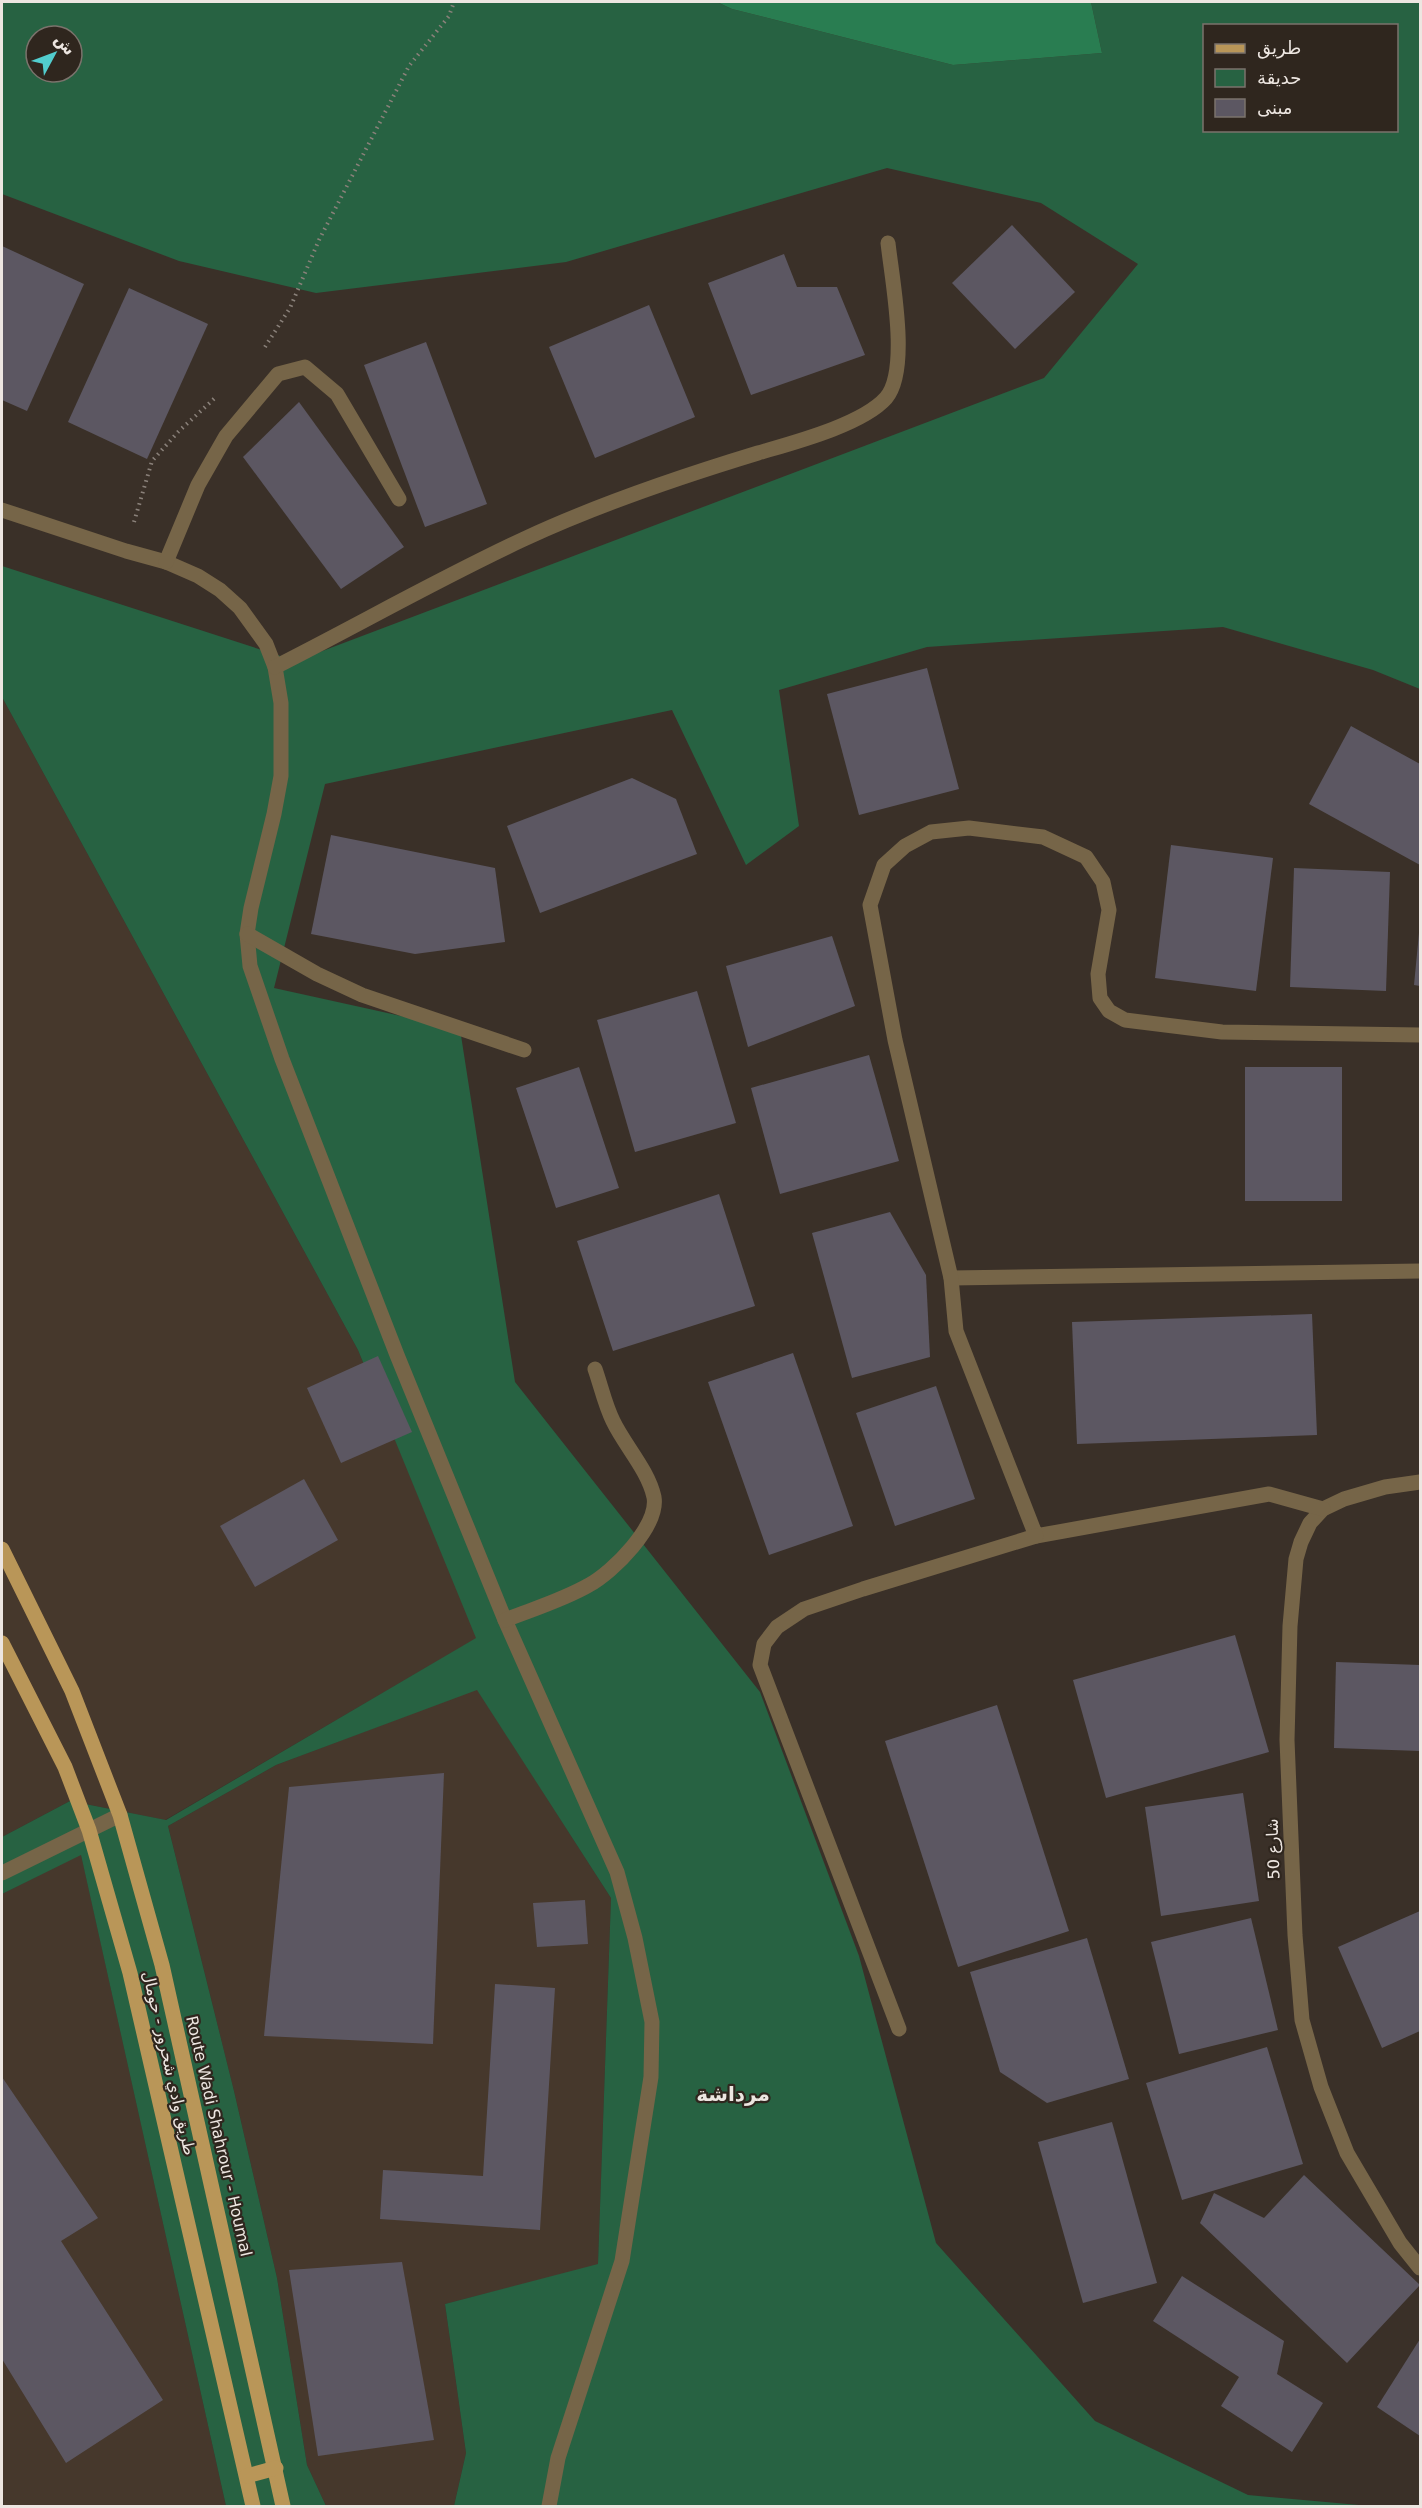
<svg xmlns="http://www.w3.org/2000/svg" width="1422" height="2508" font-family="'DejaVu Sans','Noto Naskh Arabic',sans-serif">
  <rect width="100%" height="100%" fill="#3a3028"/>
  <g fill="#46382c">
    <path d="M2,697L358,1350L477,1638L165,1820L70,1801L2,1837Z"/>
    <path d="M477,1689L611,1898L598,2265L445,2304L466,2453L454,2506H326L307,2465L277,2278L234,2091L168,1826L276,1765Z"/>
    <path d="M81,1854L226,2506H4L2,2485V1894Z"/>
  </g>
  <path fill="#276242" fill-rule="evenodd" d="M2,2H717L732,9L953,65L1102,53L1091,2H1420V689L1373,670L1223,627L927,647L779,690L799,826L746,865L672,710L325,784L274,988L460,1029L515,1382L760,1692L859,1956L936,2243L1095,2421L1248,2495L1370,2506H454L466,2453L445,2304L598,2264L611,1898L477,1690L276,1765L168,1826L234,2091L277,2278L307,2465L326,2506H226L81,1855L2,1894V1837L70,1801L166,1820L476,1638L358,1350L2,697V566L296,661L1044,378L1138,264L1041,203L887,168L566,262L316,293L179,261L2,194ZM1204,26H1396V130H1204ZM36,36H72V72H36Z"/>
  <path fill="#297d51" d="M717,2H1091L1102,53L953,65L732,9Z"/>
  <g fill="#5c5762">
    <path d="M1012,225L1075,292L1015,349L952,283Z"/>
    <path d="M2,246L84,284L27,411L2,400Z"/>
    <path d="M784,254L797,287H837L865,355L751,395L708,283Z"/>
    <path d="M129,288L208,324L147,459L68,422Z"/>
    <path d="M649,305L695,417L595,458L549,347Z"/>
    <path d="M426,342L487,504L425,527L364,365Z"/>
    <path d="M299,402L404,547L341,589L243,457Z"/>
    <path d="M927,668L959,789L859,815L827,694Z"/>
    <path d="M1351,726L1420,764V865L1309,804Z"/>
    <path d="M632,778L676,799L697,854L540,913L507,826Z"/>
    <path d="M331,835L495,868L505,942L415,954L311,934Z"/>
    <path d="M1171,845L1273,858L1256,991L1155,978Z"/>
    <path d="M1294,868L1390,872L1386,991L1290,987Z"/>
    <path d="M1419,933H1420V986L1414,985Z"/>
    <path d="M832,936L855,1006L748,1047L726,966Z"/>
    <path d="M697,991L736,1123L635,1152L597,1020Z"/>
    <path d="M869,1055L899,1161L780,1194L751,1088Z"/>
    <path d="M579,1067L619,1188L556,1208L516,1088Z"/>
    <rect x="1245" y="1067" width="97" height="134"/>
    <path d="M719,1194L755,1306L613,1351L577,1241Z"/>
    <path d="M890,1212L926,1275L930,1357L852,1378L812,1233Z"/>
    <path d="M1312,1314L1317,1435L1077,1444L1072,1322Z"/>
    <path d="M793,1353L853,1526L769,1555L708,1382Z"/>
    <path d="M378,1356L412,1432L341,1463L307,1388Z"/>
    <path d="M936,1386L975,1499L895,1526L856,1413Z"/>
    <path d="M304,1479L338,1540L255,1587L220,1526Z"/>
    <path d="M1235,1635L1269,1752L1106,1798L1073,1680Z"/>
    <path d="M1336,1662L1420,1665V1751L1334,1748Z"/>
    <path d="M997,1705L1069,1931L958,1967L885,1741Z"/>
    <path d="M444,1773L433,2044L264,2036L289,1787Z"/>
    <path d="M1243,1793L1259,1901L1161,1916L1145,1807Z"/>
    <path d="M585,1900L588,1944L537,1947L533,1903Z"/>
    <path d="M1420,1911V2031L1382,2048L1338,1947Z"/>
    <path d="M1251,1918L1278,2030L1179,2054L1151,1942Z"/>
    <path d="M1087,1938L1129,2079L1047,2103L1000,2072L970,1972Z"/>
    <path d="M495,1984L555,1988L540,2230L380,2219L383,2170L483,2176Z"/>
    <path d="M1267,2047L1303,2164L1182,2200L1146,2083Z"/>
    <path d="M2,2077L98,2218L61,2241L163,2400L66,2463L2,2359Z"/>
    <path d="M1112,2122L1157,2283L1083,2303L1038,2142Z"/>
    <path d="M1304,2175L1420,2285L1347,2363L1200,2223L1214,2193L1264,2218Z"/>
    <path d="M402,2262L434,2440L318,2456L289,2270Z"/>
    <path d="M1182,2276L1284,2341L1277,2374L1323,2403L1292,2452L1221,2406L1239,2377L1153,2321Z"/>
    <path d="M1420,2339V2436L1377,2407Z"/>
  </g>
  <g fill="none" stroke-linecap="round" stroke-linejoin="round">
    <g stroke="#8a817a" stroke-width="4" stroke-dasharray="1.5 4.5" stroke-linecap="butt">
      <path d="M265,347L290,308L319,240L409,66L449,16L454,2"/>
      <path d="M134,522L152,461L178,432L216,397"/>
    </g>
    <g stroke="#766548" stroke-width="15">
      <path d="M2,510L126,551L166,562L198,576L220,590L240,608L266,644L275,667L281,703V776L274,814L251,908L247,934L250,966L282,1059L397,1355L505,1620L617,1872L635,1938L652,2022L651,2077L622,2261L558,2458L549,2506"/>
      <path d="M166,562L198,485L226,436L278,374L305,367L337,394L399,499"/>
      <path d="M275,667C358,625 440,578 524,539C599,504 679,477 758,453C792,443 862,425 886,398C910,370 892,280 888,243"/>
      <path d="M247,934L317,974L362,995L524,1050"/>
      <path d="M951,1278L1420,1271"/>
      <path d="M1420,1482L1385,1487L1344,1499L1323,1509L1310,1523L1301,1542L1296,1559L1290,1626L1287,1740L1295,1935L1302,2020L1321,2087L1347,2153L1400,2243L1420,2268"/>
      <path d="M1323,1509L1269,1494L1036,1536L956,1331L951,1278L895,1040L870,905L884,865L905,846L931,832L969,828L1043,837L1086,857L1103,882L1109,910L1098,974L1100,998L1109,1011L1125,1020L1222,1032L1420,1035"/>
      <path d="M505,1620C533,1609 563,1600 589,1585C613,1572 659,1526 654,1497C648,1470 625,1446 613,1421C605,1405 601,1386 595,1369"/>
      <path d="M2,1873L120,1815"/>
      <path d="M899,2029L760,1665L764,1644L777,1627L804,1609L863,1589L1036,1536"/>
    </g>
    <g stroke="#b99658" stroke-width="15">
      <path d="M2,1549L72,1691L120,1815L162,1965L283,2506"/>
      <path d="M2,1643L65,1767L89,1830L130,1973L253,2506"/>
      <path d="M247,2476L276,2468"/>
    </g>
  </g>
  <g text-anchor="middle" dominant-baseline="central" stroke-width="4.5" stroke-linejoin="round" paint-order="stroke">
    <g font-size="16" fill="#ede6e1" stroke="#2f261e">
      <text transform="translate(1273 1849) rotate(-92)">شارع 50</text>
      <text transform="translate(169 2063) rotate(77)">طريق وادي شحرور - حومال</text>
      <text transform="translate(219 2136) rotate(77)">Route Wadi Shahrour - Houmal</text>
    </g>
    <g font-size="20" font-weight="bold" fill="#ede6e1" stroke="#2f261e">
      <text x="733" y="2094">مرداشة</text>
    </g>
  </g>
  <rect width="1422" height="2508" fill="none" stroke="#ede6e1" stroke-width="6"/>
  <rect x="1203" y="24" width="195" height="108" fill="#2f261e" stroke="#7b736c" stroke-width="1.5"/>
  <rect x="1215" y="44" width="30" height="9" fill="#b99658" stroke="#7b736c" stroke-width="1.5"/>
  <text x="1257" y="54" font-size="18" fill="#ede6e1">طريق</text>
  <rect x="1215" y="69" width="30" height="18" fill="#276242" stroke="#7b736c" stroke-width="1.5"/>
  <text x="1257" y="84" font-size="18" fill="#ede6e1">حديقة</text>
  <rect x="1215" y="99" width="30" height="18" fill="#5c5762" stroke="#7b736c" stroke-width="1.5"/>
  <text x="1257" y="114" font-size="18" fill="#ede6e1">مبنى</text>
  <g transform="translate(54 54) rotate(49)"><circle r="28" fill="#2f261e" stroke="#7b736c" stroke-width="1.5"/>
  <path d="M0-4.5L10 22L0 15L-10 22Z" fill="#52cdce"/>
  <text y="-9" font-size="16" font-weight="bold" text-anchor="middle" fill="#ede6e1">ش</text>
  </g>
</svg>
